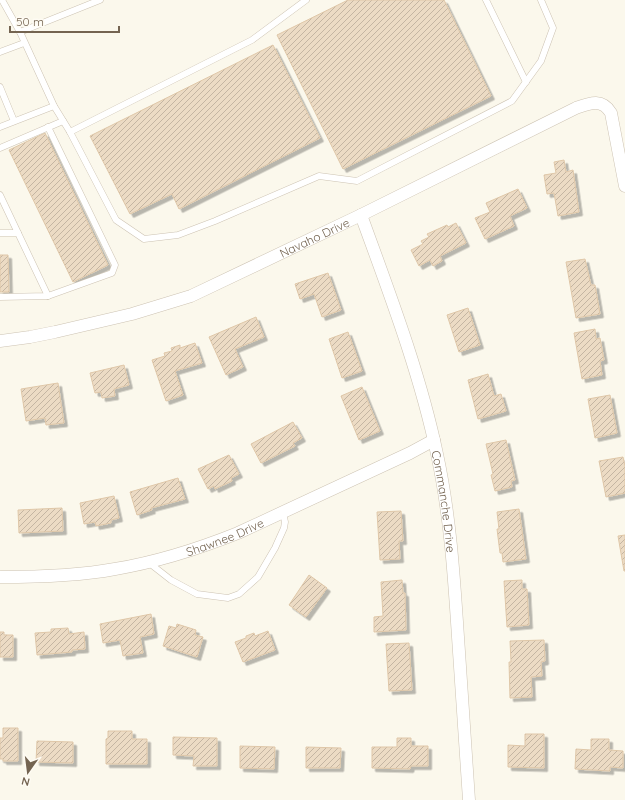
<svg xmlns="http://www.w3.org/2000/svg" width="625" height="800" font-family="Quicksand,sans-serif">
  <defs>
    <pattern id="building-hatch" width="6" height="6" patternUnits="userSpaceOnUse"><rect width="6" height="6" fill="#ecdbc4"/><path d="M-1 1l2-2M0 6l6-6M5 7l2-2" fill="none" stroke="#c4b5a2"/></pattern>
    <filter id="shadow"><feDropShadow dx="3.5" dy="3.5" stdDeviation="0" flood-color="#0004"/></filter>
  </defs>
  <rect width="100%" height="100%" fill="#fbf8ec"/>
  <g fill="url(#building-hatch)" stroke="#dfc7a8" filter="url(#shadow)">
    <path d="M348,0H444L491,96L343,169L277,35Z"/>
    <path d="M273,45L320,138L179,209L172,194L130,214L90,136Z"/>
    <path d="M45,133L108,265L73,282L9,150Z"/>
    <path d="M564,160L566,172L573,170L579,212L558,216L554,193L547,194L544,175L556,173L554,162Z"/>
    <path d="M518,189L527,208L510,216L514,226L485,239L475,218L490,212L486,203Z"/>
    <path d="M456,223L466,243L440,256L442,261L433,266L430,260L419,266L411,250L423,244L421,241L429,237L427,234L447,225L448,227Z"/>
    <path d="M0,255H8L9,292H0Z"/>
    <path d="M585,259L591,285H595L600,314L576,318L566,262Z"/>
    <path d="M328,273L341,310L322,317L314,294L300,299L295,284Z"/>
    <path d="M468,308L480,345L459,352L447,315Z"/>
    <path d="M256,317L264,337L235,349L243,367L226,375L209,337Z"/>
    <path d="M595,329L596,339L600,338L604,360L600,361L602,375L582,379L574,333Z"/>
    <path d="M348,332L362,371L342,378L329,339Z"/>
    <path d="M195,343L202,363L175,371L183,395L166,401L152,360L165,356L164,353L172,351L171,348L180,345V348Z"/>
    <path d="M124,365L129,385L114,389L115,396L102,398L101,392L95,393L90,373Z"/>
    <path d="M488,374L494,396L501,394L506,411L478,419L468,380Z"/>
    <path d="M58,383L64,423L46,425L45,418L26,421L21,389Z"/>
    <path d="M362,387L380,431L359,440L341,396Z"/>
    <path d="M610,395L617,433L595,438L588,399Z"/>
    <path d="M293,422L302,438L293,443L295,446L261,463L251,444Z"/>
    <path d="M506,440L515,480L511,481L512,487L495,491L491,475L493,474L486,444Z"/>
    <path d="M229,455L239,474L231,478L232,481L215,489L214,486L208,489L198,469Z"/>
    <path d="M623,457L625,466V493L606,497L599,461Z"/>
    <path d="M178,478L185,499L151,508L152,510L137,515L130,492Z"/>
    <path d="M114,496L119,518L111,520V523L96,526L95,522L84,524L80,503Z"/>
    <path d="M62,508L63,531L19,533L18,510Z"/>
    <path d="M519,509L526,559L503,562L502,553H500L497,529H499L497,512Z"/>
    <path d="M401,511L403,541H399L400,559L380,560L377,512Z"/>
    <path d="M625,535V571H624L618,536Z"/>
    <path d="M309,575L327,588L306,617L289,605Z"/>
    <path d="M402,580L403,593H405L406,630L374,632V617L383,616L381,582Z"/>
    <path d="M522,580V589H527L529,625L507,627L504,581Z"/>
    <path d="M151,614L154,634L140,637L143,653L123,656L120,640L103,643L100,624Z"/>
    <path d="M177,624L196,630L195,635L203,637L197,657L163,646L169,626L176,628Z"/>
    <path d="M68,628L69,634L84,632L85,649L72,650V652L37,655L35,633L51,632V629Z"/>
    <path d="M268,631L275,650L243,662L235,642L246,638V636L254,633L255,636Z"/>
    <path d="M0,632H4V635H13V657H0Z"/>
    <path d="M544,640L545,661L541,662L542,676L531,677L532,697L510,698L509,662H511L510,641Z"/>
    <path d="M409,643L412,690L389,691L386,644Z"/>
    <path d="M3,728H18V761H3V759H0V738H3Z"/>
    <path d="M108,731H132V739H147V764H106V739L108,738Z"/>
    <path d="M525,734H544V768L508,767V745L525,746Z"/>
    <path d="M173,737L217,738V766H193L194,756L173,755Z"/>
    <path d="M397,738H411V746H428V766H411L410,769L372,768V747H397Z"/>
    <path d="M591,739H609V750L623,751V768L610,767V771L575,769L576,749L591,750Z"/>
    <path d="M37,741L73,742V763L36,762Z"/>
    <path d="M240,746L275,747L274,769L240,768Z"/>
    <path d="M306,747L341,748L340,768H306Z"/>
  </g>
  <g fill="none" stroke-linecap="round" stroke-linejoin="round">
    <g stroke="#cdc3b3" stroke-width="7">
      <g id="service">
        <path d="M2,0L20,32L54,106L70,132L116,220L144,239L178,235L215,221L319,176L357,181L512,101L541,61L553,28L541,0"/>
        <path d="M486,0L526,82"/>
        <path d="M20,32L100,0"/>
        <path d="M0,52L24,43"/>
        <path d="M0,87L14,121"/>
        <path d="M0,127L54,106"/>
        <path d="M70,132L252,40L306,0"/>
        <path d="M0,148L63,121"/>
        <path d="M0,195L18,233"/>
        <path d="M0,233H18L48,296"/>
        <path d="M0,297L48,296L112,273L115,265L48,127"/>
        <path d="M148,562L171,580L197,594L228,598L239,594L258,577L275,548L284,528L285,522L283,513"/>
      </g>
    </g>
    <g stroke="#cdc3b3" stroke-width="13">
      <g id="minor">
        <path id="s1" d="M361,215C389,292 420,373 437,454C450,514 454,576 458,637C462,691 465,746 469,800"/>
        <path id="s2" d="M0,341L30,337L55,332L132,314L191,296L361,215L576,108C590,103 602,98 611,113L625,186"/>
        <path id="s3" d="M0,577C38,577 78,576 115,569C157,562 198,549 238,533L410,453L434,440"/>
      </g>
    </g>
    <use href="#service" stroke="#fff" stroke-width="6"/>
    <use href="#minor" stroke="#fff" stroke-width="12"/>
  </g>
  <g text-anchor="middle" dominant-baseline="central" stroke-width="3" stroke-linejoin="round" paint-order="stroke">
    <g font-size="12" fill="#746451" stroke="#fefbf3">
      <text stroke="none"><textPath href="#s2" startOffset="333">Navaho Drive</textPath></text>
      <text stroke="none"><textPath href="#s1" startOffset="299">Commanche Drive</textPath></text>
      <text stroke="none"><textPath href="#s3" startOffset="230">Shawnee Drive</textPath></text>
    </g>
  </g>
  <g transform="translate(28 772) rotate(194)" stroke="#fefbf3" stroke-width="3" paint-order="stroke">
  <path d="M0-3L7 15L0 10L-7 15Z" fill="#746451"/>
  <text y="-6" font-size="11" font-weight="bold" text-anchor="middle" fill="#746451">N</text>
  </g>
  <path d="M10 26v6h109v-6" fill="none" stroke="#746451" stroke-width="2"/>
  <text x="16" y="26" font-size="12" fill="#746451" stroke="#fefbf3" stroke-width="3" paint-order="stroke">50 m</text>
</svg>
